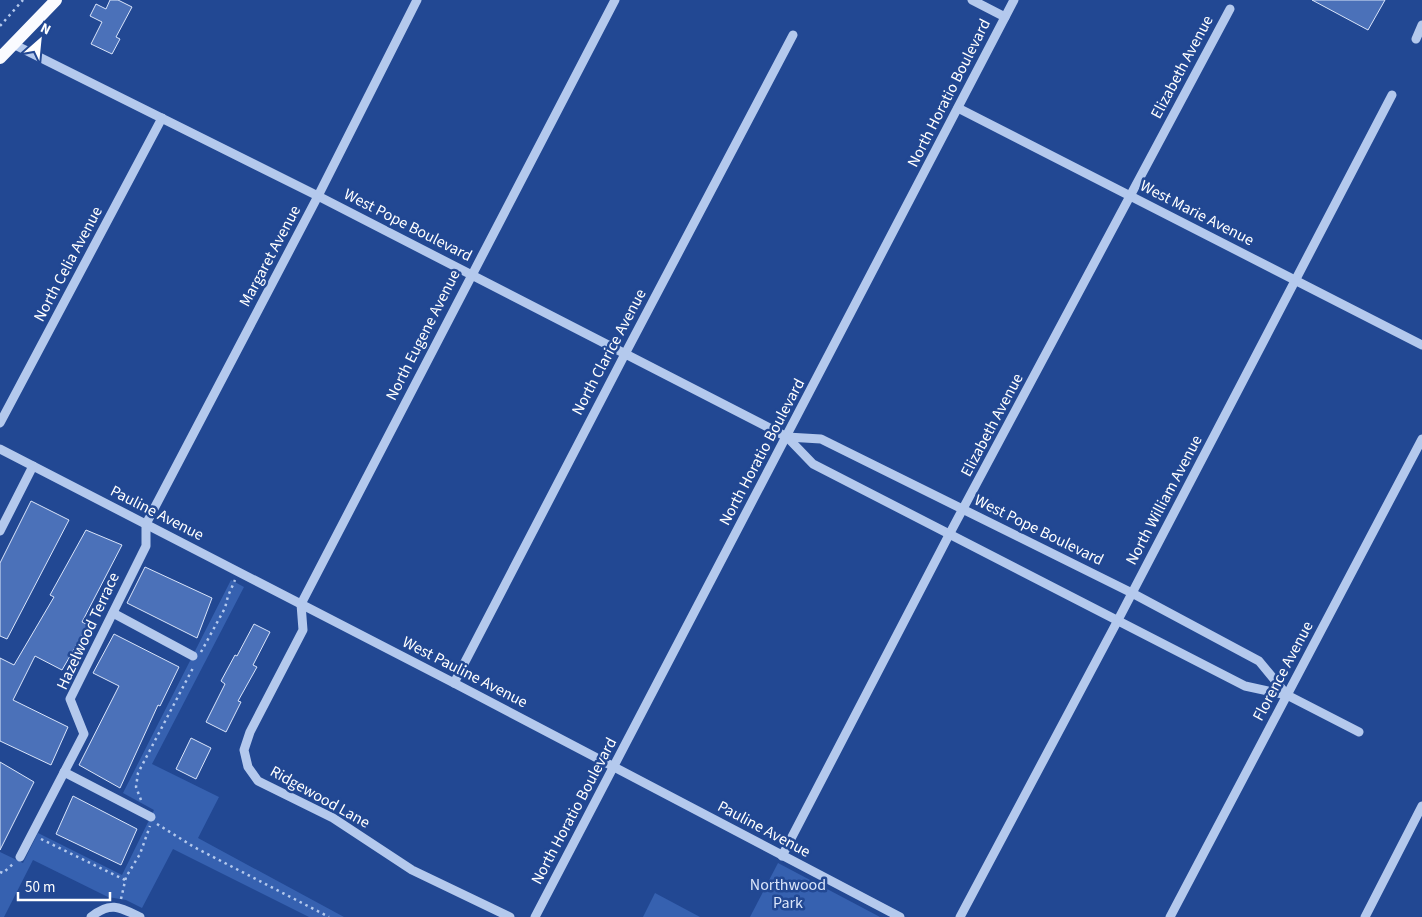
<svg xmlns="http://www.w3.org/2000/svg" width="1422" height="917" font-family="'Source Sans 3',sans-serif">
  <rect width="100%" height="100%" fill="#224893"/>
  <g fill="#3661b0">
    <path d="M231,580L244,587L152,764L219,797L198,838L344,917H309L173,849L142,908L126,900L108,897L33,860L4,917H0V852L23,863L38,833L122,875L154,810L123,793Z"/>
    <path d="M778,863L880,917H750Z"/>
    <path d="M655,893L700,917H643Z"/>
  </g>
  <g fill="#4b71b9" stroke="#dae5fa">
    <path d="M110,0H118L132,7L116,37L120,39L112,54L91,44L102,22L90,16L96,4L106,9Z"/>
    <path d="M1312,0H1385L1368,30Z"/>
    <path d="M31,501L69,520L7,639L0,636V563Z"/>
    <path d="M86,530L122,545L82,622L88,625L62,670L35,656L13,700L68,727L51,765L0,741V658L14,665L54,597L50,595Z"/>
    <path d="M145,567L212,598L197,638L127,603Z"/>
    <path d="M254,624L270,632L253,665L257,667L238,701L241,702L226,732L206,722L225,684L221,681L235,655L237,656Z"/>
    <path d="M114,634L179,667L160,706L158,705L120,788L79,765L119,686L93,673Z"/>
    <path d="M191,738L211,748L196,779L176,769Z"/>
    <path d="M0,762L34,782L0,850Z"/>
    <path d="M73,796L137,829L121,865L56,834Z"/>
  </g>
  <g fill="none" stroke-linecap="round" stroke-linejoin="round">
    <g stroke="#b4c9ed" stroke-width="2.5" stroke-dasharray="2.5 4" stroke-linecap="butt">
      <path d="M0,26L23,0"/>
      <path d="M201,652L225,608L228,596L235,580"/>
      <path d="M141,800L136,787L138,773L194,666"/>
      <path d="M157,824L194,847L329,917"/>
      <path d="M41,839L125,880"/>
      <path d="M0,872L3,873L14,863"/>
      <path d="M121,899L126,877L140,854L150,826"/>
    </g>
    <g stroke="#b4c9ed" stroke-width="9">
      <path d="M972,0L1005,17"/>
      <path d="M1416,39L1422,25"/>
      <path d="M13,44L318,196L787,437L813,464L1245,686L1287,695L1359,732"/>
      <path d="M958,108L1422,345"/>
      <path d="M0,423L162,118"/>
      <path d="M787,437L821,439L1132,593L1259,661L1287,695"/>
      <path d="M0,449L454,683L900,917"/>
      <path d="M0,531L33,466"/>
      <path d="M301,604L615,0"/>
      <path d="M301,604L303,630L250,732L244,750L248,767L258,781L333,818L412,870L510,917"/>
      <path d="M113,613L193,656"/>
      <path d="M454,683L625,354L793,35"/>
      <path d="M64,772L151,817"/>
      <path d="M782,856L950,533L1230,9"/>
      <path d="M20,857L84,734L70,699L146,546V524L318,196L417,0"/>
      <path d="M91,917C110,901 120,907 140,917"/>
      <path d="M535,917L1014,0"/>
      <path d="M960,917L1118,620L1392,95"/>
      <path d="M1170,917L1422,439"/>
      <path d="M1365,917L1422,806"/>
    </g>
    <path stroke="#fafbff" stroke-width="12" d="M0,58L56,0"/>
  </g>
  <g text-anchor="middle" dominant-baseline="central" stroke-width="5" stroke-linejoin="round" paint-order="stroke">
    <g font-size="16" fill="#fff" stroke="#224893">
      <text transform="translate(1182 67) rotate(-62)">Elizabeth Avenue</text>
      <text transform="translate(949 93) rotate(-63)">North Horatio Boulevard</text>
      <text transform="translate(1197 213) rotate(27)">West Marie Avenue</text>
      <text transform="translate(408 225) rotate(27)">West Pope Boulevard</text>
      <text transform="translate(270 256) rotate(-62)">Margaret Avenue</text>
      <text transform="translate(68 264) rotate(-62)">North Celia Avenue</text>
      <text transform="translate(423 335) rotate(-63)">North Eugene Avenue</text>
      <text transform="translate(609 352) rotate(-62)">North Clarice Avenue</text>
      <text transform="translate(992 425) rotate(-62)">Elizabeth Avenue</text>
      <text transform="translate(762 452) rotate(-62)">North Horatio Boulevard</text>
      <text transform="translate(1164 500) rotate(-62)">North William Avenue</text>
      <text transform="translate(157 513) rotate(27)">Pauline Avenue</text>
      <text transform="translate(1039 530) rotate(26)">West Pope Boulevard</text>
      <text transform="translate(88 631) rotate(-65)">Hazelwood Terrace</text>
      <text transform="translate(1283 671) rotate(-62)">Florence Avenue</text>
      <text transform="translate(465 672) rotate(27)">West Pauline Avenue</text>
      <text transform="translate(320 797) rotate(29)">Ridgewood Lane</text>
      <text transform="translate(574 811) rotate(-62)">North Horatio Boulevard</text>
      <text transform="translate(764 829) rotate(28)">Pauline Avenue</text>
    </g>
    <g font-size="16" fill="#dae5fa" stroke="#224893">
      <text x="788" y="885">Northwood<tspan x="788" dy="18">Park</tspan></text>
    </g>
  </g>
  <g transform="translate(40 40) rotate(27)" stroke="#224893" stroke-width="4" paint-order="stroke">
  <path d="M0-4L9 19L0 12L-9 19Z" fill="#ffffff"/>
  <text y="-8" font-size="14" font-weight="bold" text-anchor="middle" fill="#ffffff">N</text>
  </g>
  <path d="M18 892v8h92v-8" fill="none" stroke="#ffffff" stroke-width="2.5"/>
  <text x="25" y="892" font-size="15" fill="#ffffff" stroke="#224893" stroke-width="4" paint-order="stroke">50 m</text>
</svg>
